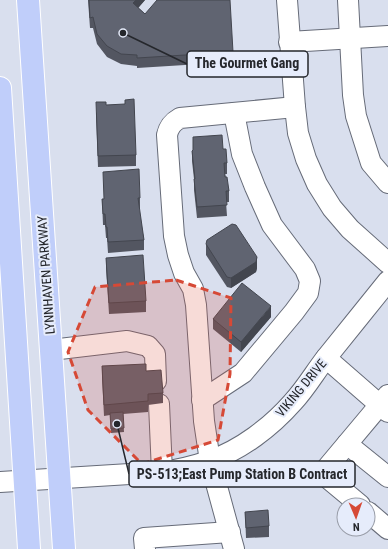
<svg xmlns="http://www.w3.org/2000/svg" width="388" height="549" font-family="'Roboto Condensed',sans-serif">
  <rect width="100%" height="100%" fill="#d9dfee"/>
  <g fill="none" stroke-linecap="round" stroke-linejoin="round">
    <g stroke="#666b78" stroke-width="22">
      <g id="minor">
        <path d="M287,0L295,107L298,133L306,159L317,184L332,208L350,229L388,263"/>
        <path d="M348,0L353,95L356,116L371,163L388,183"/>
        <path d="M289,42L388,36"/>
        <path d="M51,350L127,341L148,346L155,354L156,381"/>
        <path d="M326,358L388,412"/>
        <path d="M202,400L243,373L294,312L308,293L310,281L305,269L272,225L255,187L242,154L234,113"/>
        <path d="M159,404L162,472"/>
        <path d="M347,444L388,477"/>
        <path d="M0,482L162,472C178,470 194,466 209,461C241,450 271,427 293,402C306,388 315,372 326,358C347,332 367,307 388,281"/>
        <path d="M360,505L330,480L327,475L326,469L388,395"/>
        <path d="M368,512L388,529"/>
        <path d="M145,549L144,538L230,532"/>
        <path d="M234,549L210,461L204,421L196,305L193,289L184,273L178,255L174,236L167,135C169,126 173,122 180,118L295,107"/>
      </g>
    </g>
    <g stroke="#fff" stroke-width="24">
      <g id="major">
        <path d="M28,0L64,549"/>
        <path d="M0,88L29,549"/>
      </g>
    </g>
    <use href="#minor" stroke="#fff" stroke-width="20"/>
    <use href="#major" stroke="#c0cefa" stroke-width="22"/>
  </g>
  <g fill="#535661">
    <path d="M88,0H145L138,8L145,14L233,52V62L137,68V66L121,64L107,57L97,44L93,28H90Z"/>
    <path d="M106,105L136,155V166L98,167L96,113Z"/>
    <path d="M193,137L223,149L227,163V174H225L229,191V202H226L227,216L197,218L194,190V179L192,161V151H193Z"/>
    <path d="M140,198V209H139L144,240V250L108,253L107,238H106L105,225H103L102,199Z"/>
    <path d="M206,244L257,268L256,272L231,288L227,287L206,255Z"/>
    <path d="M106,258L146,301V312L109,314L106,268Z"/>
    <path d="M271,317L241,352L213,329V319Z"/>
    <path d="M102,366L146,371L163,393V403L148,405V412L123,414L124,432L111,433L110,415L104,416L102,377Z"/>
    <path d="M245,512L269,526V537L246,538Z"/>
  </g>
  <g fill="#43464f">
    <path d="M136,0H145L133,14V3Z"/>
    <path d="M257,257V268L256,272L231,288V278Z"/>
    <path d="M271,306V317L241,352V342Z"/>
  </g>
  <g fill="#606471" stroke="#43464f">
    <path d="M89,0H136L133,3L145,14L157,0H230L233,52L137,58V55L121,54L107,46L97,34L93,17L90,18Z"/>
    <path d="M134,99L136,155L98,156L96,102H106V105L125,104V100Z"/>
    <path d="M222,135L223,149H226L227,163H224L225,177H227L229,191H226L227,205L197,207L194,179H195L192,151L193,150V137Z"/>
    <path d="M139,169L140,198H138L144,240L108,242L107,227H106L105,214H103L102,199H104L103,172Z"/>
    <path d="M232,224L236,225L257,257L256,262L231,278L227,277L206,244L207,240Z"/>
    <path d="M143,255L146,301L109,303L106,258Z"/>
    <path d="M242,283L271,306L241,342L213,319Z"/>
    <path d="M146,364V371L161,370L163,393L148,394V401L104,405L102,366Z"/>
    <path d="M123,412L124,428L111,429L110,413Z"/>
    <path d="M268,510L269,526L246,528L245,512Z"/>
  </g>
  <path fill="#d64936" fill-opacity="0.2" stroke="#d64936" stroke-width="3" stroke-dasharray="8 5" stroke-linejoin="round" d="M176,280L231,298L230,374L218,440L142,464L88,410L68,352L95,287Z"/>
  <g text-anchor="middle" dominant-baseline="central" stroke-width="4" stroke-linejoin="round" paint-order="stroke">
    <g font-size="13" fill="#25272c" stroke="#e6ecfb">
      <text transform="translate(46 275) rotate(-94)">LYNNHAVEN PARKWAY</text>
      <text transform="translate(301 388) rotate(-50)">VIKING DRIVE</text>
    </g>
  </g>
  <path fill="none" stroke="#25272c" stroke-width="1.5" d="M123 33L187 64M117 424L129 474"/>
  <g fill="#25272c" stroke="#e6ecfb" stroke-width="1.5">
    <circle cx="123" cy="33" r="4"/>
    <circle cx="117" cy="424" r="4"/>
  </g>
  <g fill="#e6ecfb" stroke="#25272c" stroke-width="1.5">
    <rect x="187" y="51" width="121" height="26" rx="4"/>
    <rect x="129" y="461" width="226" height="26" rx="4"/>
  </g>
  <g font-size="14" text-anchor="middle" font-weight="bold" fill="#25272c">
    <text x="247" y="68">The Gourmet Gang</text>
    <text x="242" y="479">PS-513;East Pump Station B Contract</text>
  </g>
  <g transform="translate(356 517) rotate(178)"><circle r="19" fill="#e6ecfb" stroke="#999da8"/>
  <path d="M0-3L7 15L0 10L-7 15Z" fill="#d64936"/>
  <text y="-6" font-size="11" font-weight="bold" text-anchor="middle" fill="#25272c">N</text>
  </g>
</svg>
